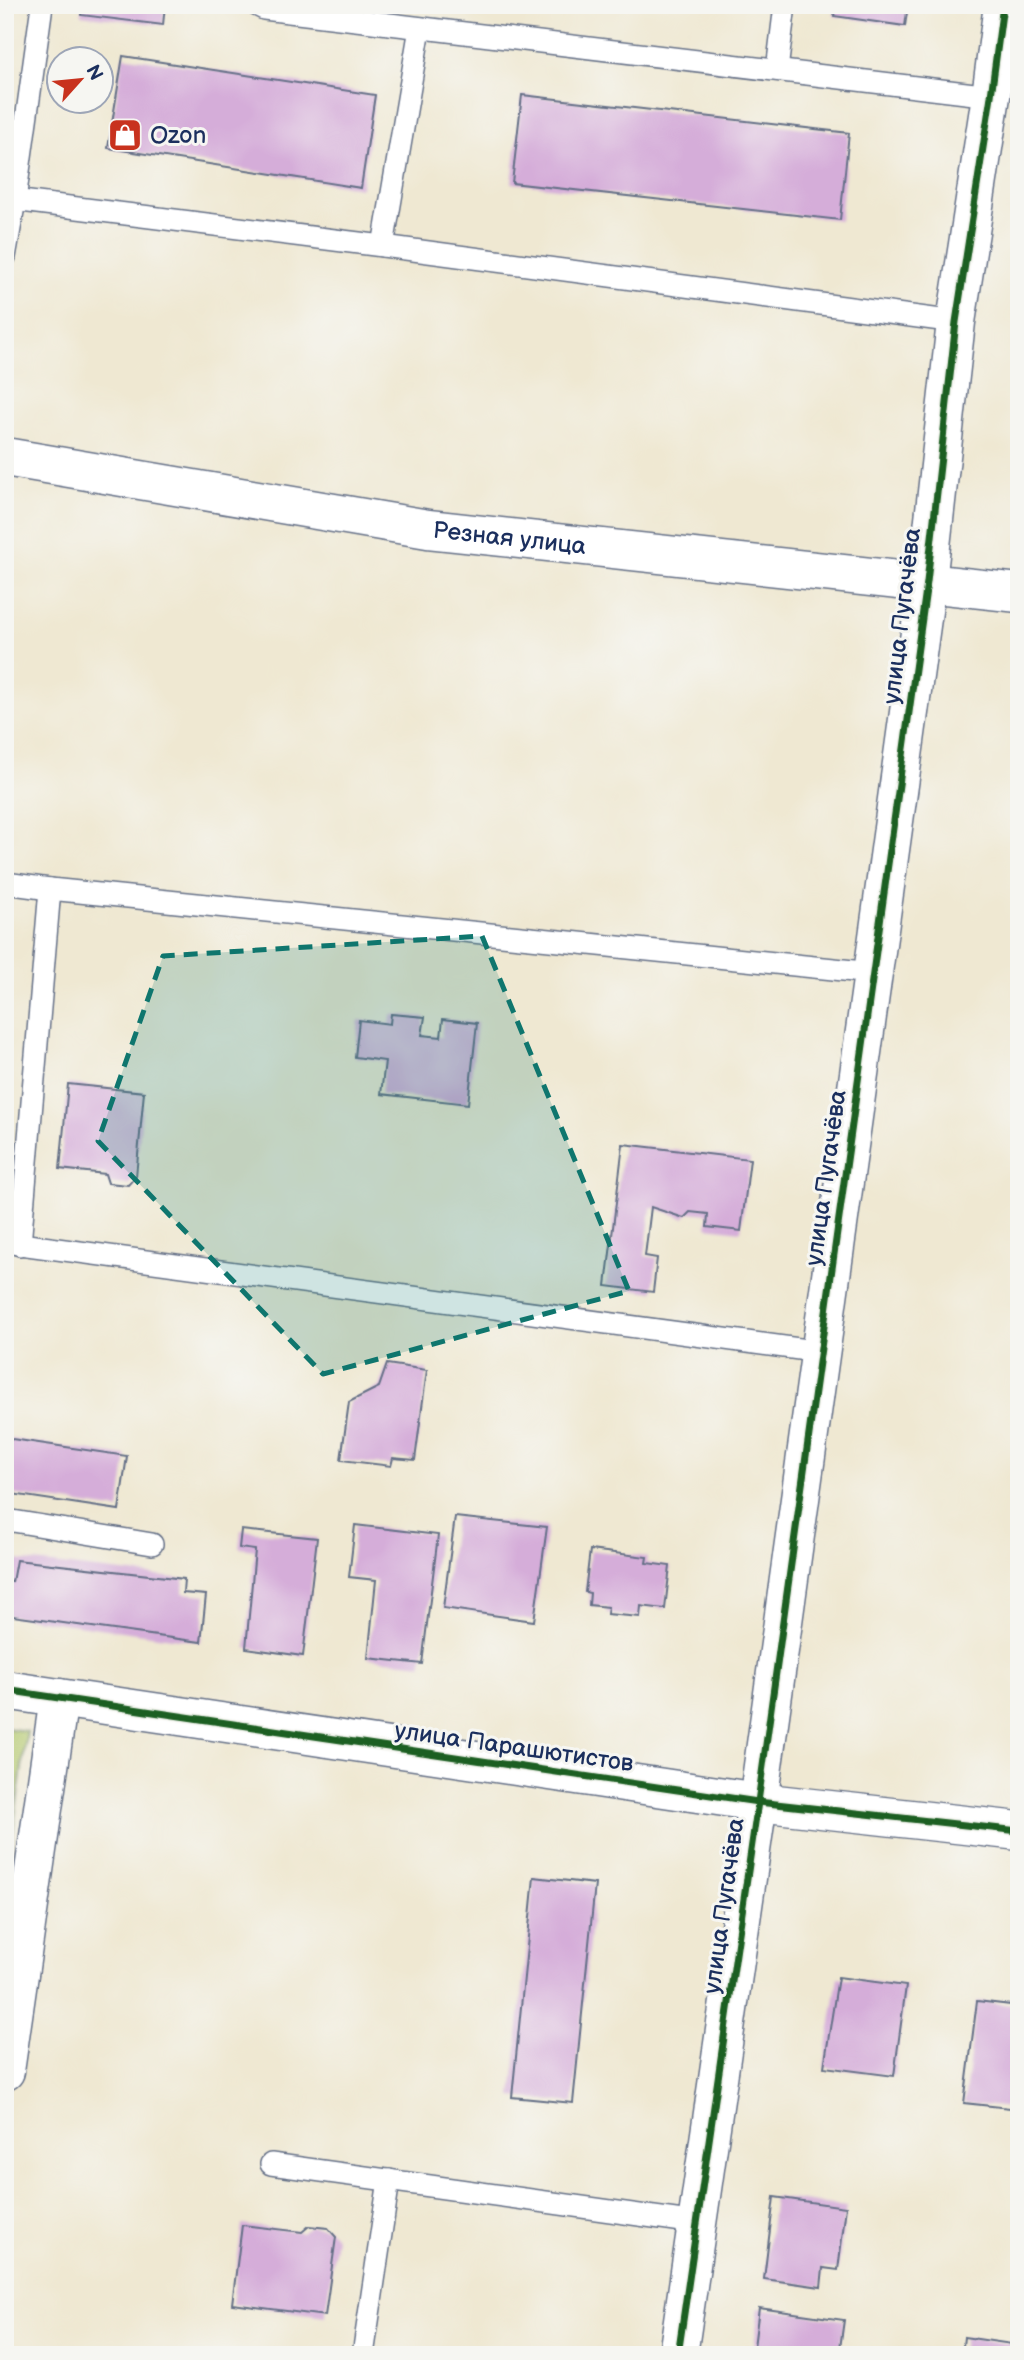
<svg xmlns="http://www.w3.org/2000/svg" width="1024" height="2360" font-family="'Balsamiq Sans',sans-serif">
  <rect width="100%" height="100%" fill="#f6f6f2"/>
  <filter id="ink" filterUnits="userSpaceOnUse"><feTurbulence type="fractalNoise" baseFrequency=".0143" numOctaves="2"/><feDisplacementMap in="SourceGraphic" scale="14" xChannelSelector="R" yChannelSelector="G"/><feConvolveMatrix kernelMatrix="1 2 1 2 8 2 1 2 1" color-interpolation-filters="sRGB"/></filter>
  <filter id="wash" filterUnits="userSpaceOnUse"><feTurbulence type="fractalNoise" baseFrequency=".00686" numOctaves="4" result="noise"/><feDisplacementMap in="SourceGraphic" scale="28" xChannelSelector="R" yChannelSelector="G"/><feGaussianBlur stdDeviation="1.57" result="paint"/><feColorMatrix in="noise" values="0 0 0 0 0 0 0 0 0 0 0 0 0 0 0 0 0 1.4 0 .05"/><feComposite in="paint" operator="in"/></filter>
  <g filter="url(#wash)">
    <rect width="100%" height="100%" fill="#efe8d2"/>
    <path fill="#b2c76b" stroke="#667b64" stroke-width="2" d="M5,1728L27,1731L5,1892Z"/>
    <g id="blocks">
      <g fill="#d5add9">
        <path d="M82,5H165L163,25L81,15Z"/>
        <path d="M836,5H908L905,26L834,16Z"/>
        <path d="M123,56L375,95L361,188L108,148Z"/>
        <path d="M522,95L849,133L840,220L512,183Z"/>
        <path d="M391,1014L425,1017L422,1035L441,1037L443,1019L477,1023L468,1104L381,1094L385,1061L355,1057L359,1020L390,1024Z"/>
        <path d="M68,1084L144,1092L136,1176L128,1185L108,1183L105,1174L60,1169Z"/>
        <path d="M623,1144L750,1159L741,1231L707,1227L708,1214L690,1212L684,1218L651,1207L645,1256L657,1258L653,1292L606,1286Z"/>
        <path d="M387,1364L427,1370L415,1460L393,1458L391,1466L341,1460L349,1402L379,1387Z"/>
        <path d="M5,1438L127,1456L119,1510L5,1493Z"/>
        <path d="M455,1517L547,1527L534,1621L443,1608Z"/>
        <path d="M355,1525L438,1535L422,1664L368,1658L376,1580L349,1577Z"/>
        <path d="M241,1530L317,1538L303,1656L246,1648L255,1550L239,1548Z"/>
        <path d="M590,1550L647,1557L646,1563L670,1566L665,1609L641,1606L640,1617L607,1614L608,1607L589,1605L590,1593L585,1592Z"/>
        <path d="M16,1560L184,1579L183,1593L206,1595L201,1642L5,1615V1581L12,1582Z"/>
        <path d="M534,1877L595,1884L573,2103L512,2097Z"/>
        <path d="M838,1977L906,1986L894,2076L824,2067Z"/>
        <path d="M977,2001L1019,2006V2109L964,2103Z"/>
        <path d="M774,2197L846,2207L838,2270L823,2268L821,2287L764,2279Z"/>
        <path d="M242,2225L302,2232L309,2226L328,2228L336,2237L325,2316L232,2304Z"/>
        <path d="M759,2308L844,2320L839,2355H753Z"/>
        <path d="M964,2337L1019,2345V2355H962Z"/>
      </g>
    </g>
  </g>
  <g filter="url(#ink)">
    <use href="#blocks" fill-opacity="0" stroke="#657087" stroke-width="2"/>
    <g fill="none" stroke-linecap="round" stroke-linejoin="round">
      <g stroke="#657087" stroke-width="24">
        <g id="service">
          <path d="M256,5L264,9L991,96"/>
          <path d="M777,70L785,5"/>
          <path d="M5,199L383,246L956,322"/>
          <path d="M383,246L420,28"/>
          <path d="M5,257L15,200L42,5"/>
          <path d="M5,883L50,889"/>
          <path d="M5,1242L821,1352"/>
          <path d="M20,1245L50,889L873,973"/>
          <path d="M5,1522L13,1521L152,1544"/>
          <path d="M271,2164L697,2223"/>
          <path d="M363,2355L389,2180"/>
        </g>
      </g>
      <g stroke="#657087" stroke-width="41">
        <g id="minor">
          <path d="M5,1690L758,1802L1019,1831"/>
          <path d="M5,2071L59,1698"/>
          <path d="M678,2355L758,1802L873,973L927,582L956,322L991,96L1003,5"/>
        </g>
      </g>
      <g stroke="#657087" stroke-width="41">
        <g id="tertiary">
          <path id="s1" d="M5,457L428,529L1019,593"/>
        </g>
      </g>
      <use href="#service" stroke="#fff" stroke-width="21"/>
      <use href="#minor" stroke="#fff" stroke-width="38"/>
      <use href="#tertiary" stroke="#fff" stroke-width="38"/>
      <g stroke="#f6f6f2" stroke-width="11">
        <g id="cycleway">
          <path d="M5,1690L758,1802L1019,1831"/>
          <path d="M678,2355L758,1802L873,973L927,582L956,322L991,96L1003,5"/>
        </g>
      </g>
      <use href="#cycleway" stroke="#1b5e20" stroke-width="7"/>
    </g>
  </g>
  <path fill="#0f766e" fill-opacity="0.2" stroke="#0f766e" stroke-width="5" stroke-dasharray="14 9" stroke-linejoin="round" d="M482,936L629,1291L323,1374L98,1141L163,956Z"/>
  <defs>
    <g id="shop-square" transform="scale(1.75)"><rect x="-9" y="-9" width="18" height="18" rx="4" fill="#c8321e" stroke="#f6f6f2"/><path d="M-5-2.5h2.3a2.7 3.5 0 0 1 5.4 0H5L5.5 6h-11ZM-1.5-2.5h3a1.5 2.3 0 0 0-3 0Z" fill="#fff"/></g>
  </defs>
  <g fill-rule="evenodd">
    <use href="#shop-square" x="125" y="135"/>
  </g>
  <g text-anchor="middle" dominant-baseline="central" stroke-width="6" stroke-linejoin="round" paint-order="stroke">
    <g font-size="24" fill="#1b2f5e" stroke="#f6f6f2" text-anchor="start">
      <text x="150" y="135">Ozon</text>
    </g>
    <g font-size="24" fill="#1b2f5e" stroke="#f6f6f2">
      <text stroke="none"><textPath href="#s1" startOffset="511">Резная улица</textPath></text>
      <text transform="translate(902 616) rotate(-83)">улица Пугачёва</text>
      <text transform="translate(826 1178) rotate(-82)">улица Пугачёва</text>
      <text transform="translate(514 1747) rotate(8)">улица Парашютистов</text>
      <text transform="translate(724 1906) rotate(-82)">улица Пугачёва</text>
    </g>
  </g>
  <rect width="1024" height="2360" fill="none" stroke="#f6f6f2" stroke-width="28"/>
  <g transform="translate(80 80) rotate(63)"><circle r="33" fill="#f6f6f2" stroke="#9ea6b7" stroke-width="2"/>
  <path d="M0-5L12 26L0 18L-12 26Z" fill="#c8321e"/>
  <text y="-10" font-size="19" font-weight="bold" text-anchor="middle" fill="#1b2f5e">N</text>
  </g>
</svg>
